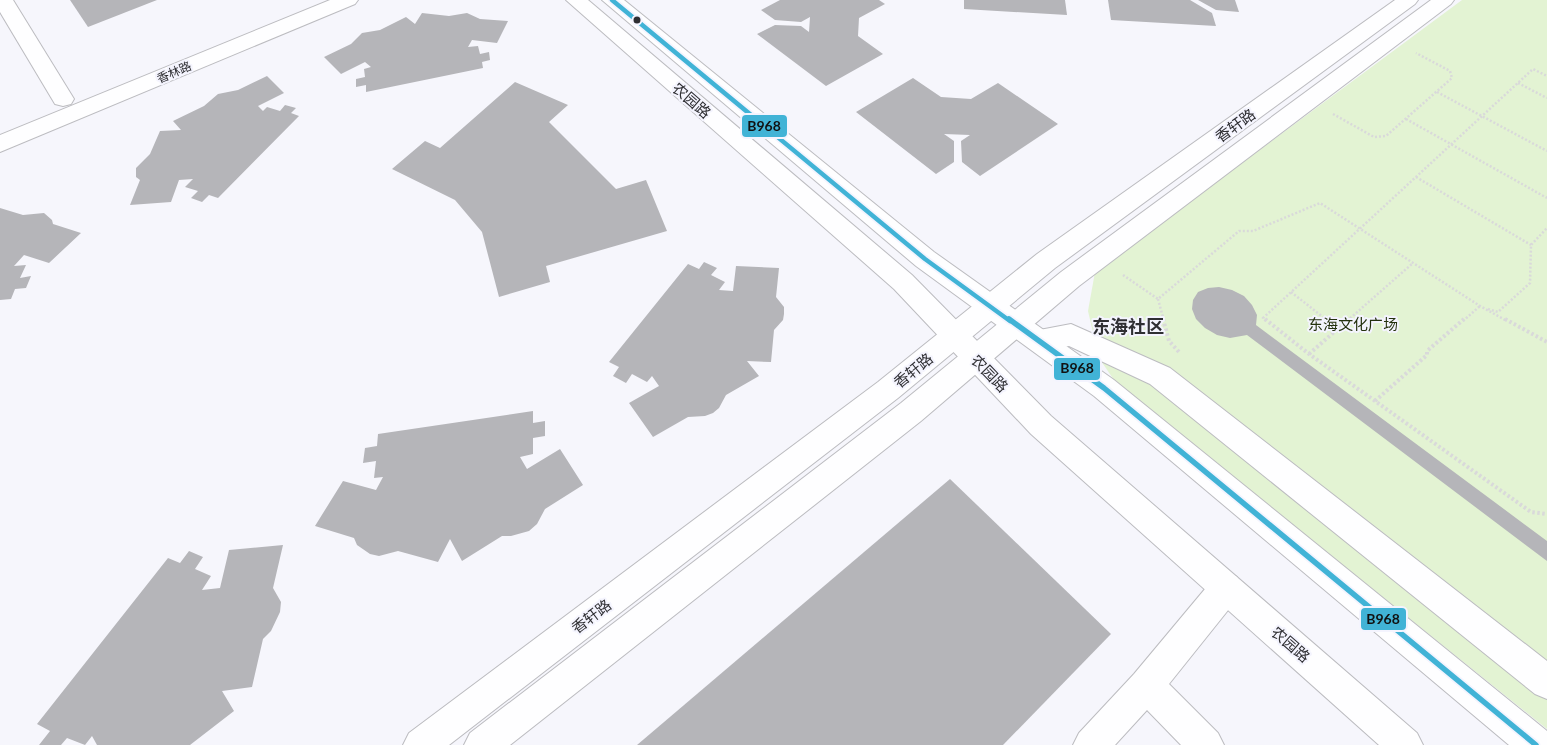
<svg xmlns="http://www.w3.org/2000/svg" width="1547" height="745" font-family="Lato,'Noto Sans SC',sans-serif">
  <rect width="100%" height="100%" fill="#f6f6fc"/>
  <path fill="#e3f3d3" d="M1462,0H1547V729L1116,383L1099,358L1088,311L1095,272Z"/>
  <g fill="#b5b5b9">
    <path d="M70,0H157L88,27Z"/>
    <path d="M780,0H879L885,4L859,18L858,36L883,54L826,86L757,34L775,25L801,26L809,32L810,17L801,22L775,20L761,10Z"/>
    <path d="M964,0H1065L1067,15L964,9Z"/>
    <path d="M1108,0H1190L1212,13L1216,26L1111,20Z"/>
    <path d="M1198,0H1235L1239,12L1216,10Z"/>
    <path d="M422,13L449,16L467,13L480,19L508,21L497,43L472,40L468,47L478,46L480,54L489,52L490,60L482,62L483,68L366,92V85L356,87V79L365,77L364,69L371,67L365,62L341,74L324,57L351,44L362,33L380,30L406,17L415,24Z"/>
    <path d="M267,76L284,93L258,106L263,111L267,107L280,111L285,105L296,108L291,113L299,116L218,198L209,195L202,202L191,198L198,191L185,187L193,179L179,180L171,202L130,205L140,180L136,177V168L150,154L160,131L181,130L173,121L204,106L218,94L238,90Z"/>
    <path d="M913,78L941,97L971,99L998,83L1058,124L980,176L962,162L961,141L970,135L944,134L954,141V162L936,174L856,112Z"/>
    <path d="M515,82L568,105L549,122L616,189L646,180L667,231L546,266L550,282L499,297L482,232L455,200L392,169L425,141L440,148Z"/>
    <path d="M0,208L23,215L44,213L52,220L53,224L81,233L49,263L24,255L14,266L26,265L20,278L31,276L26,288L15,289L11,299L0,300Z"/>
    <path d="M704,262L717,268L711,275L725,282L719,290L733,291L736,266L779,268L776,297L784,307V314L783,320L774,330L771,362L747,361L759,376L726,395L719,408L713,413L705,416L688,417L653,437L629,403L659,386L652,376L647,382L632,374L626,383L613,376L619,367L609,362L688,264L699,269Z"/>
    <path d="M1219,287L1232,290L1244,296L1252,305L1257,315L1256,325L1547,541V561L1247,335L1230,338L1217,335L1205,328L1196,319L1192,309L1193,300L1198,292L1208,288Z"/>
    <path d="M533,411V423L545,421V436L533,438V454L520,457L527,469L560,449L583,485L545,509L537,524L529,531L511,536H502L462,561L450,539L438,562L398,551L379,556L370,554L357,545L354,538L315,526L343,481L376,490L383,477L374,478L376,461L363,463L365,448L377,446L378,434Z"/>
    <path d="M950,479L1111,634L1003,745H637Z"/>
    <path d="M283,545L273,588L281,602L280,612L271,631L263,639L252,687L222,691L234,711L190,745H97L92,736L85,745L67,738L61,745H39L50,731L37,724L168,558L180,563L189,551L203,557L195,569L211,576L202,590L220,588L229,550Z"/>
  </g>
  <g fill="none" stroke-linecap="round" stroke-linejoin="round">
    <g stroke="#bcbcc0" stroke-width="2">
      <g id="minor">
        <path d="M0,0H13L74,99L71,104L63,106L55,104L0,12Z"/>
        <path d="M330,0H358L355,4L0,152V135Z"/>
        <path d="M1395,0H1418L1415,4L1055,268L898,398L449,745H403L409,733L878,382L1037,254Z"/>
        <path d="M1431,0H1454L1451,4L1079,286L921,421L510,745H464L470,733L901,403L1061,272Z"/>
        <path d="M1071,324L1170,368L1547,661V699L1535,694L1150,384L1069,346L1038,351L1029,348L1025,340L1029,332Z"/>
        <path d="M1226,572L1237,577L1242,588L1237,599L1169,684L1218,733L1224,745H1181L1147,710L1115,745H1073L1079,733L1134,674L1215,577Z"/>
      </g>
    </g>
    <g stroke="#bcbcc0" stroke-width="2">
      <g id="major">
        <path d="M566,0H588L912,275L1051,416L1417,733L1423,745H1379L1031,434L894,289Z"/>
        <path d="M602,0H624L934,252L1114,380L1547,731V745H1509L1094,396L916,266Z"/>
      </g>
    </g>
    <g stroke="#d9d9da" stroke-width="2.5" stroke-dasharray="2 2" stroke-linecap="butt">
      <path d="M1518,83L1547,98"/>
      <path d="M1437,92L1547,151"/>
      <path d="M1333,114L1374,137L1386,136L1452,78L1450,71L1416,53"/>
      <path d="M1406,119L1547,198"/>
      <path d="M1416,177L1531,245"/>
      <path d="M1123,275L1158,299L1239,231H1253L1320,203L1480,306L1507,321"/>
      <path d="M1291,292L1328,321"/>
      <path d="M1158,299L1164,321"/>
      <path d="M1488,309L1498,312L1530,283L1531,245L1547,228"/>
      <path d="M1266,321L1263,318L1533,69L1547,76"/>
      <path d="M1347,321L1413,263"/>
      <path d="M1463,321L1480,306"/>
    </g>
    <g stroke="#d9d9da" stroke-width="4" stroke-dasharray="2.5 2.5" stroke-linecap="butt">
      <path d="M1163,319L1169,341L1180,353"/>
      <path d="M1265,319L1309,354L1531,512L1547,514"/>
      <path d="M1326,319L1339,329"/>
      <path d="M1505,319L1547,342"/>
      <path d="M1309,354L1349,319"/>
      <path d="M1375,401L1427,355V351L1464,319"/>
    </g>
    <use href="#minor" fill="#fefeff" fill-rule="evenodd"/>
    <use href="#major" fill="#fefeff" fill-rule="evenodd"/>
    <g stroke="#f4f4fe" stroke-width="8">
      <path id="bus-1-far1" d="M612,0L925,259L1010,321"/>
    </g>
    <g stroke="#f4f4fe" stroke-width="9">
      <path id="bus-1" d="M1009,319L1104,388L1536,745"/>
    </g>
    <use href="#bus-1-far1" stroke="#41b3d6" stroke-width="4.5"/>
    <use href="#bus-1" stroke="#41b3d6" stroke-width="5.5"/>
  </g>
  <circle fill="#2f2f33" stroke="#f4f4fe" stroke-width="2" cx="637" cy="20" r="4.5"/>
  <g text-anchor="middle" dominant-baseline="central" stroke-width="4" stroke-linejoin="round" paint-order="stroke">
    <g font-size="12" fill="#2f2f33" stroke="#f4f4fe">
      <text transform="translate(174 72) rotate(-23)">香林路</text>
    </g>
    <g font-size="15" fill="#2f2f33" stroke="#f4f4fe">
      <text transform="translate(692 100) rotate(41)">农园路</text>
      <text transform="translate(1235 125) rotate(-36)">香轩路</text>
      <text transform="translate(913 370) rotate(-39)">香轩路</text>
      <text transform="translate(990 373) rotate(46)">农园路</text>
      <text transform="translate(591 616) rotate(-37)">香轩路</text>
      <text transform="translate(1291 644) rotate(41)">农园路</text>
    </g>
    <g font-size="15" fill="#24320e" stroke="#f4f4fe">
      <text x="1353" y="324">东海文化广场</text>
    </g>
    <g font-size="18" font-weight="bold" fill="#2f2f33" stroke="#f4f4fe">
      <text x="1128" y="326">东海社区</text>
    </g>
  </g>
  <g stroke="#f4f4fe" stroke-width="2">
    <rect x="741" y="114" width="47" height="24" rx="5" fill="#41b3d6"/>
    <rect x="1053" y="357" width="48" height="24" rx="5" fill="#41b3d6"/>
    <rect x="1360" y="607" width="47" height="24" rx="5" fill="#41b3d6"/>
  </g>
  <g font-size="14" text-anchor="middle" font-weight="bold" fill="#111">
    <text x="764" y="131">B968</text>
    <text x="1077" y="373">B968</text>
    <text x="1383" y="624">B968</text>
  </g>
</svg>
